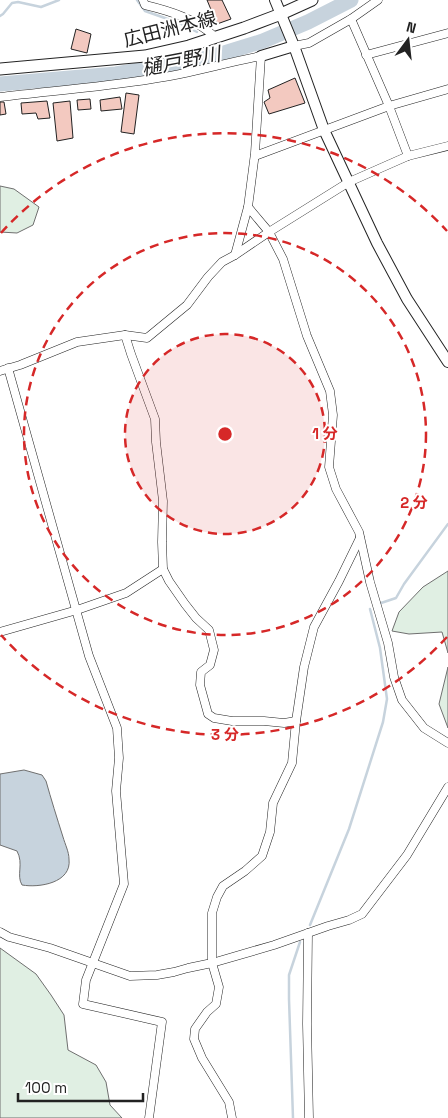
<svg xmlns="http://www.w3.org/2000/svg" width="448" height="1118" font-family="'Space Grotesk','Noto Sans JP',sans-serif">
  <rect width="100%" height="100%" fill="#fff"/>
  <g fill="#e0efe3" stroke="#6f6f6f">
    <path d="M0,186L14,189L39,207L33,225L17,233L0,232Z"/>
    <path d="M448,571V653L442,632L409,634L392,631L399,612L423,587Z"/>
    <path d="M448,667V728L439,704Z"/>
    <path d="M0,948L36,974L51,995L64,1015L68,1050L96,1065L106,1082L110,1105L122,1118H0Z"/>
  </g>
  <path fill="#c7d3dd" stroke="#6f6f6f" d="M24,770L42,775L46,781C51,799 57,818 63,837C65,844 69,852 69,859C72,883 39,888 22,885C16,875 24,864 17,851L0,845V774Z"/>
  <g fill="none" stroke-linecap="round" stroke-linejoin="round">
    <g stroke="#c7d3dd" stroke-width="2.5">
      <path d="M137,0L145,11L179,23L197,32"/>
      <path d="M0,16L3,14L12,3L18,2L41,7L59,0"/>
      <path d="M205,49L208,58"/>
      <path d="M381,603L396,598L404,584L448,524"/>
      <path d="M310,925L349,829L383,722L387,699L380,648L370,609"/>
      <path d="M293,1118L289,999V975L300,942"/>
    </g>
    <path stroke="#c7d3dd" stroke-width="15" d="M0,84L116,74L208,58L263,41L308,22L351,0"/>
  </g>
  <g fill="#f3c9c0" stroke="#222">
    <path d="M207,0H222L231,19L217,24Z"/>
    <path d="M76,29L91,34L87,53L71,49Z"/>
    <path d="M295,78L305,103L269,114L264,102L270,98L268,90Z"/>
    <path d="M126,93L139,95L134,134L121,132Z"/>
    <path d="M120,97L122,109L101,111L100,100Z"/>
    <path d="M90,99L91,109L78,110L77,100Z"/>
    <path d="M47,101L50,118L38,119L36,113L22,114L21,103Z"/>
    <path d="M70,101L73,138L57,141L53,103Z"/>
    <path d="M0,102H4L6,114L0,115Z"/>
  </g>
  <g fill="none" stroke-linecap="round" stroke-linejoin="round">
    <g stroke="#222" stroke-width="9">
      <g id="minor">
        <path d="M143,0L145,5C170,11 196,19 215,37"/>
        <path d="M351,19L389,106L408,156"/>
        <path d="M294,46L309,43L351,19L378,0"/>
        <path d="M366,55L448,33"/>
        <path d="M0,97C51,91 102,87 152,79C189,74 224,63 261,56L255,153L248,207L235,255"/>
        <path d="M255,156L389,106L448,89"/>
        <path d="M248,207L269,232L283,259L307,336L330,391L333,415L329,467L336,489L359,532L370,582L388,643L394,677L402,700L424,728L448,743"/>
        <path d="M125,335L131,354L155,419L156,442L163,501L162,542L163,569L169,581L185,604L196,618L209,630L214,650L210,665L201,672L200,685L208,714L214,718L232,721H264L284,723L296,721"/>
        <path d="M8,368L89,656L117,728L119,758L116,791L124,884L86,980L83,1004L162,1022L149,1118"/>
        <path d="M0,371L20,365L77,342L125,335L147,338L187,305L208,277L222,262L235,255L269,232L349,182L408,156L448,146"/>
        <path d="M0,632L77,610L126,593L163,569"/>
        <path d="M0,932L9,937L50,948L130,976L157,975L174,972L188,968L212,963L274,945L328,926L349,920L362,914L407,855L448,787"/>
        <path d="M308,933L307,1024L309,1118"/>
        <path d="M232,1118L229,1102L202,1058L194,1039L195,1029L207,1012L216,1004L219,987L212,963V913L217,897L223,886L245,871L262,856L270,832L273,803L292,763L296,721L304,667L314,627L339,581L360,538"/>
      </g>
    </g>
    <g stroke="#222" stroke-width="12">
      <g id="tertiary">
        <path d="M275,0L294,46L324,130L377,243L407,299L448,362"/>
        <path d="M261,56L294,46"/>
      </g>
    </g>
    <g stroke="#222" stroke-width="13">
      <path id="secondary" d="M0,69L145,56L189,46L244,28L281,14L312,0"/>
    </g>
    <use href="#minor" stroke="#fff" stroke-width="8"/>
    <use href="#tertiary" stroke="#fff" stroke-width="10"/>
    <use href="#secondary" stroke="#fff" stroke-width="11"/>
  </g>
  <circle cx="225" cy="434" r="100" fill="#d62828" fill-opacity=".12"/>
  <g fill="none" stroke="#d62828" stroke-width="2.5" stroke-dasharray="9 6">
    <circle cx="225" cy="434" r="100"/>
    <circle cx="225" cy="434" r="201"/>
    <path d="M447 637A301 301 0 0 1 1 635M1 233A301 301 0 0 1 447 231"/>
  </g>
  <g text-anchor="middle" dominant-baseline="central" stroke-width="4" stroke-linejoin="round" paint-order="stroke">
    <g font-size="19" fill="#222" stroke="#fff">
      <text transform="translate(170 29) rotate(-14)">広田洲本線</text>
    </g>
    <g font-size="20" font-style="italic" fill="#222" stroke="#fff">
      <text transform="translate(181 61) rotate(-11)">樋戸野川</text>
    </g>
  </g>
  <circle cx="225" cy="434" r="8" fill="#d62828" stroke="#fff" stroke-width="2.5"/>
  <g font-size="15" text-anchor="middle" font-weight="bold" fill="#d62828" stroke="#fff" stroke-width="4" stroke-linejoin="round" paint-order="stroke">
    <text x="325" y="439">1 分</text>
    <text x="414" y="508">2 分</text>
    <text x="225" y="740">3 分</text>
  </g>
  <g transform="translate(408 40) rotate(15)" stroke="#ffffff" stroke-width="4" paint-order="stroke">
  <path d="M0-4L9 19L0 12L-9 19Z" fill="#222222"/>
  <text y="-8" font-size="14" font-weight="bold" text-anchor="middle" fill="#222222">N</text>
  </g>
  <path d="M18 1093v8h125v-8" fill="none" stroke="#222222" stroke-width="2.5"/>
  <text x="25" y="1093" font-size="15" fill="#222222" stroke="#ffffff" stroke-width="4" paint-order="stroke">100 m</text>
</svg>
